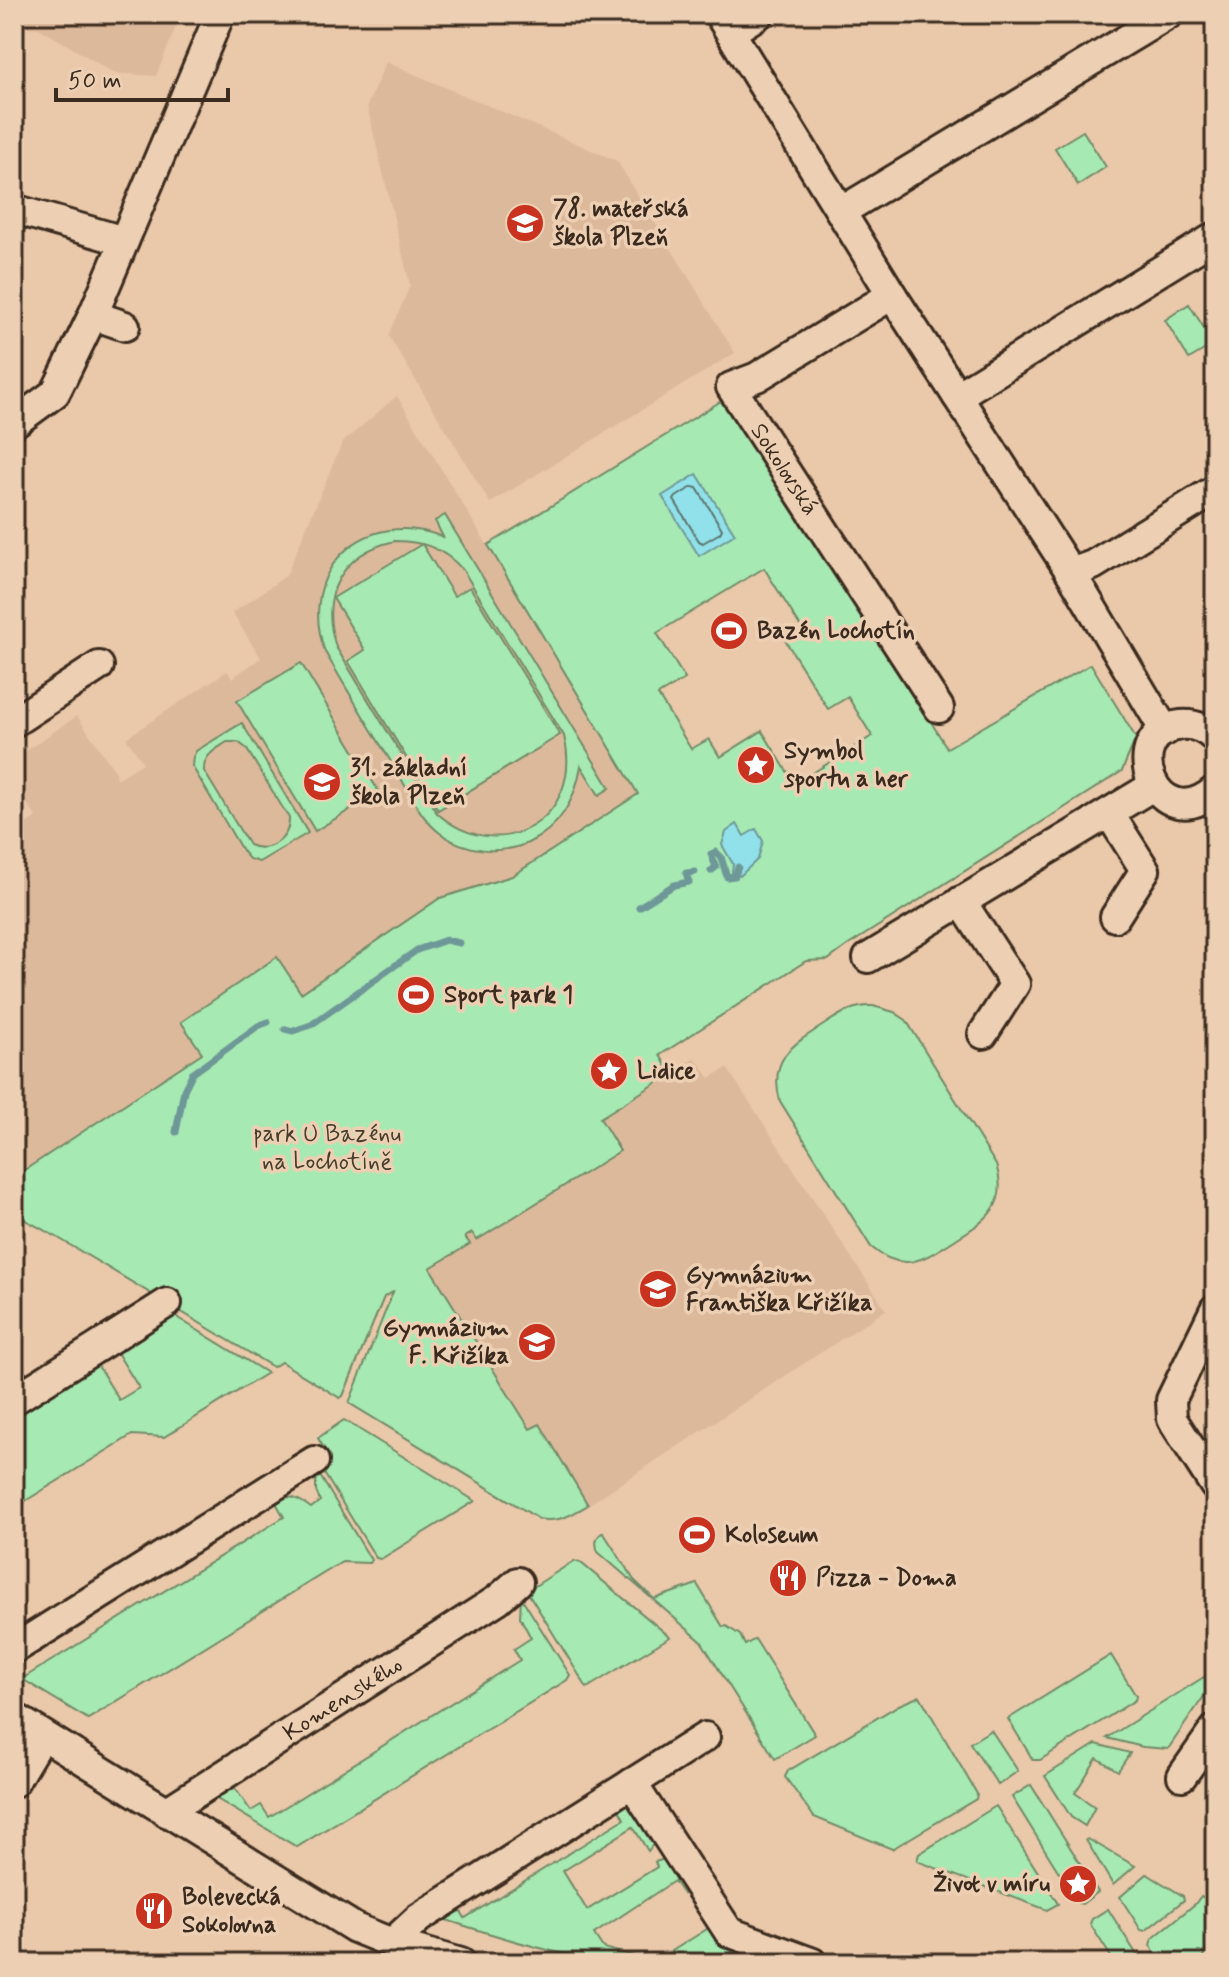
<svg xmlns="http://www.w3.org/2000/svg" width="1229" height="1977" font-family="Mynerve,sans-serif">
  <rect width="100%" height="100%" fill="#eac8aa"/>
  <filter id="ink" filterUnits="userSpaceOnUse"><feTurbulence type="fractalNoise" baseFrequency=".0125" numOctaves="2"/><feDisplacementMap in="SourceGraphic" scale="16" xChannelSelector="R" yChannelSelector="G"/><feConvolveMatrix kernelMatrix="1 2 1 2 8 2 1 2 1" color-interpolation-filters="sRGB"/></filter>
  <g filter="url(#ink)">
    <g fill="#ddb99b">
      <path d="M14,14H181L156,76L114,73L39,28L14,27Z"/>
      <path d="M386,62L617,161L735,353L490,503L389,336L410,285L367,106Z"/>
      <path d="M397,396L638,794L512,876L440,898L301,993L276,958L181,1021L202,1053L22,1171L14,1170V833L36,817L14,784V759L77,716L117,774L115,776L117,779L143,763L126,738L227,671L232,678L261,658L232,613L286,576L342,443Z"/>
      <path d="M695,1058L710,1078L727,1068L886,1310L588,1505L540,1424L530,1429L429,1268L469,1244L465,1237L472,1233L477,1239L620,1152L600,1119Z"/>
    </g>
    <g fill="#a7e9b2" stroke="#718a68" stroke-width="2" fill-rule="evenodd">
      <path d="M1083,131L1106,167L1078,185L1055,148Z"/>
      <path d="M1189,304L1214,344L1189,359L1165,320Z"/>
      <path d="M726,398L733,400L947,748L1091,664L1136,738L1122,771L847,946L828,960L806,961L660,1055L671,1074L600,1118L620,1151L477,1240L472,1233L465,1237L470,1244L430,1268L530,1429L540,1424L588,1505C571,1515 559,1523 539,1519L349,1403L393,1292L384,1297L343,1396L340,1398L281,1362L273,1367L55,1236L14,1214V1177L202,1053L181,1022L277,957L301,993L440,898L512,876L638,794L488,545ZM764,568L802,629L785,640L828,709L848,697L872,736L795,784L762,731L720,757L709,739L691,749L658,695L685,679L657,633Z"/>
      <path d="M445,515L610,788L599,795L581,766C575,800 561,827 528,843C500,855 465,852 440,833C421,819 410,794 398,773C373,733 349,693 325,652C296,571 363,506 443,537L435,521ZM395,541C424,541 444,549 463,570L564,736C585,818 500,869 437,813L336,647C319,595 341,553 395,541Z"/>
      <path d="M422,544L454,596L470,587L560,735L438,810L348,661L365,650L333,598Z"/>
      <path d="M301,663L379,792L315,831L237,701Z"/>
      <path d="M242,723L308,833L259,862L249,859L243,852L192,766L193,757L196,751ZM227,742H238L246,748L289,818C290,839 269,854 249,845L204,771C203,755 215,750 227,742Z"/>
      <path d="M873,1006L894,1012L906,1020L996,1165C1009,1205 987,1220 956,1239C925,1259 904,1275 871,1247L780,1101C769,1060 790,1046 822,1026C839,1015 852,1005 873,1006Z"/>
      <path d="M173,1315L267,1373L164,1437L132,1435L14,1508V1461L18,1458L14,1451V1442L22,1436L14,1422V1412L95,1361L119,1400L139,1388L116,1351Z"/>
      <path d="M344,1420L475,1501L381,1559L376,1558L319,1465L329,1457L318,1438Z"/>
      <path d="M316,1469L371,1560L369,1563L342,1562L88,1719L14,1674L15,1662L25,1677L284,1517L275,1501C290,1493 299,1499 311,1508L320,1501L316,1491Z"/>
      <path d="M603,1532L634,1580L654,1599L697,1584L723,1627L726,1626L740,1635L745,1645L755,1639L815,1735L775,1759L701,1641L598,1552C595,1543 595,1538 603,1532Z"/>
      <path d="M574,1561L581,1563L670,1637L587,1688L527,1591Z"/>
      <path d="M521,1597L570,1675L567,1680L297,1847L217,1799L232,1784L251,1811L261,1805L269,1817L520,1660L514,1649L531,1638L520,1617Z"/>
      <path d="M1111,1655L1136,1696L1135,1700L1040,1760H1033L1008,1719Z"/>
      <path d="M1215,1670V1680L1168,1749L1143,1747L1107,1738Z"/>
      <path d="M920,1696L977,1794L976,1799L892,1849L814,1817L785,1777L788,1771L899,1705Z"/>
      <path d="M991,1730L1018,1771L998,1785L970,1743Z"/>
      <path d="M1096,1744L1130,1753L1118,1771L1097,1758L1075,1793L1095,1807L1085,1826L1071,1817L1045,1776Z"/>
      <path d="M1031,1785L1098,1892L1082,1904L1078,1903L1012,1797Z"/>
      <path d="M627,1800L658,1838L648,1851L633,1827L563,1871L587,1910L657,1867L655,1862L668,1858L686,1887L683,1894L674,1881L594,1934L603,1948L645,1959C617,1977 479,1930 443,1919L456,1903L465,1918L624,1819L616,1804Z"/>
      <path d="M996,1806L1058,1904L1047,1910L917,1861L919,1854Z"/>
      <path d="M1088,1839L1135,1866L1113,1885L1086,1840Z"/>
      <path d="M1147,1874L1183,1896L1184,1900L1145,1931L1141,1930L1120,1897Z"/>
      <path d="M1201,1896L1215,1902V1928L1201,1963H1161L1150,1945L1152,1939L1195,1904Z"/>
      <path d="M1108,1909L1142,1963H1115L1090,1924L1092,1919Z"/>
      <path d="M715,1924V1941L734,1953L760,1963H653Z"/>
    </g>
    <g fill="#90e1e9" stroke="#6e9898" stroke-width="2">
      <path d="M697,474L735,534L699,556L662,496Z"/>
      <path d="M737,824L744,836L756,829L763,841L758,859L740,876L732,872L733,864L722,845L726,832Z"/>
    </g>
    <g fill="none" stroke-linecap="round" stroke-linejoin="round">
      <path stroke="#5d736f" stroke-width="2" d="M692,487L697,488L722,529L720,533L703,543L699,541L674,500L676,497Z"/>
      <g stroke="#6e9898" stroke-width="7">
        <path d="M711,871L716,867L711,854L716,852L721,857L727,877L735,876L738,867"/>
        <path d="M639,907L674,885L689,882L686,873L695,872"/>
        <path d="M285,1029L293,1031L311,1025L417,950L446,940L459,943"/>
        <path d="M176,1132L184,1090L192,1074L258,1026L268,1022"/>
      </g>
      <g stroke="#3b2a1e" stroke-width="34">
        <g id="street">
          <path d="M719,14L892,295L1071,573L1165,731"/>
          <path d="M731,32L759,14"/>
          <path d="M14,209L124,241"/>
          <path d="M842,211L1169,14"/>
          <path id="s1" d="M892,295L757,377L731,387L939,708"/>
          <path d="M93,315L125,326"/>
          <path d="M957,396L1215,237"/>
          <path d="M14,423L55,393L62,379L93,315L220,14"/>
          <path d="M1071,573L1093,565L1215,490"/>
          <path d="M14,722L99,666"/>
          <path d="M1215,738C1206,729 1194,724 1181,725C1115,733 1157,841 1215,790"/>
          <path d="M1109,813L1145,870L1115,917"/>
          <path d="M961,901L1015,984L983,1034"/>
          <path d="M868,958L1153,786"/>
          <path d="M1215,1309L1171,1400L1172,1419L1215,1486"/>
          <path d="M14,1400L167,1303"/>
          <path d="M14,1649L314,1461"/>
          <path d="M14,1717L355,1928L392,1943L461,1963"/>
          <path d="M1182,1776L1215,1729"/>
          <path d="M14,1782L42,1735"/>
          <path d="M632,1783L729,1932L813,1963"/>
          <path id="s2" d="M166,1812L497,1600L518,1582"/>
          <path d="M392,1943L419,1918L705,1737"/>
        </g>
      </g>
      <use href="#street" stroke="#edd0b4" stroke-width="28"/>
    </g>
  </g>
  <defs>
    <g id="school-disc" transform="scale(2)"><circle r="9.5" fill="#c8321e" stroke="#edd0b4"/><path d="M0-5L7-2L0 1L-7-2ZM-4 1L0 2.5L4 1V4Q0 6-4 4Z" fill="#fff"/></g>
    <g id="stadium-disc" transform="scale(2)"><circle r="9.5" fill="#c8321e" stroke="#edd0b4"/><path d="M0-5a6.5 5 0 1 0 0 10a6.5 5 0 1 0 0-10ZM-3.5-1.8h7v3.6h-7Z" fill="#fff"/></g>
    <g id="sight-disc" transform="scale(2)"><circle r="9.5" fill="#c8321e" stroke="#edd0b4"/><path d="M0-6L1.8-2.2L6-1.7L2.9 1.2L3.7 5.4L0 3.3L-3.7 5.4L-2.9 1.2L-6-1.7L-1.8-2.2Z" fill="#fff"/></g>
    <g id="restaurant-disc" transform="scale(2)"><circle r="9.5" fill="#c8321e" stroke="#edd0b4"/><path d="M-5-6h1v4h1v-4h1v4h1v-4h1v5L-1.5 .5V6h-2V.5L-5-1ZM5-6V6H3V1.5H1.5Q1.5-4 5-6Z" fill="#fff"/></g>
  </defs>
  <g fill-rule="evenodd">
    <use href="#school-disc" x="525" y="223"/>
    <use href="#stadium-disc" x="729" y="631"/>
    <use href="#sight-disc" x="756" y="765"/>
    <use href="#school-disc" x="322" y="782"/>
    <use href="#stadium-disc" x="416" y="995"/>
    <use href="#sight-disc" x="609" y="1071"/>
    <use href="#school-disc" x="658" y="1289"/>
    <use href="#school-disc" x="537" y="1342"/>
    <use href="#stadium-disc" x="697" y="1535"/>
    <use href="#restaurant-disc" x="788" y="1578"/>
    <use href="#sight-disc" x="1078" y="1884"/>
    <use href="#restaurant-disc" x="154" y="1911"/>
  </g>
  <g text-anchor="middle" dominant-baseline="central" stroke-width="7" stroke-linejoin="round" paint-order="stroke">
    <g font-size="24" font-weight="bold" fill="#3b2a1e" stroke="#edd0b4" text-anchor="start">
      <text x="553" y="209">78. mateřská<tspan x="553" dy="28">škola Plzeň</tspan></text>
      <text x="757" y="631">Bazén Lochotín</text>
      <text x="784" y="751">Symbol<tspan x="784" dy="28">sportu a her</tspan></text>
      <text x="350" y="768">31. základní<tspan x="350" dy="28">škola Plzeň</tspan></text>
      <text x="444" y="995">Sport park 1</text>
      <text x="637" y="1071">Lidice</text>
      <text x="686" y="1275">Gymnázium<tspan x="686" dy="28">Františka Křižíka</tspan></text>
      <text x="509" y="1328" text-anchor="end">Gymnázium<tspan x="509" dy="28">F. Křižíka</tspan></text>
      <text x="725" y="1535">Koloseum</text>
      <text x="816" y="1578">Pizza - Doma</text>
      <text x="1050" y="1884" text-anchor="end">Život v míru</text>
      <text x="182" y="1897">Bolevecká<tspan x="182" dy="28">Sokolovna</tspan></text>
    </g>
    <g font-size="24" fill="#3b2a1e" stroke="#edd0b4">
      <text stroke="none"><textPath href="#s1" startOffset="284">Sokolovská</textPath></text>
      <text stroke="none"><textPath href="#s2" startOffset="210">Komenského</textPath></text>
    </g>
    <g font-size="24" fill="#463d2d" stroke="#edd0b4">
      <text x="327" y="1134">park U Bazénu<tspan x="327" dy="28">na Lochotíně</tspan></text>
    </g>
  </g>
  <rect width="1229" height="1977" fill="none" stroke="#edd0b4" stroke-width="48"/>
  <rect x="24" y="24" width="1181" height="1929" fill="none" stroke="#3b2a1e" stroke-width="3" filter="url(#ink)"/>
  <path d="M56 88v12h172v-12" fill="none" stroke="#3b2a1e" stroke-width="4"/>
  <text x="68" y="88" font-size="24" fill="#3b2a1e" stroke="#edd0b4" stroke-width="6" paint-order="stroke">50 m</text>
</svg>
